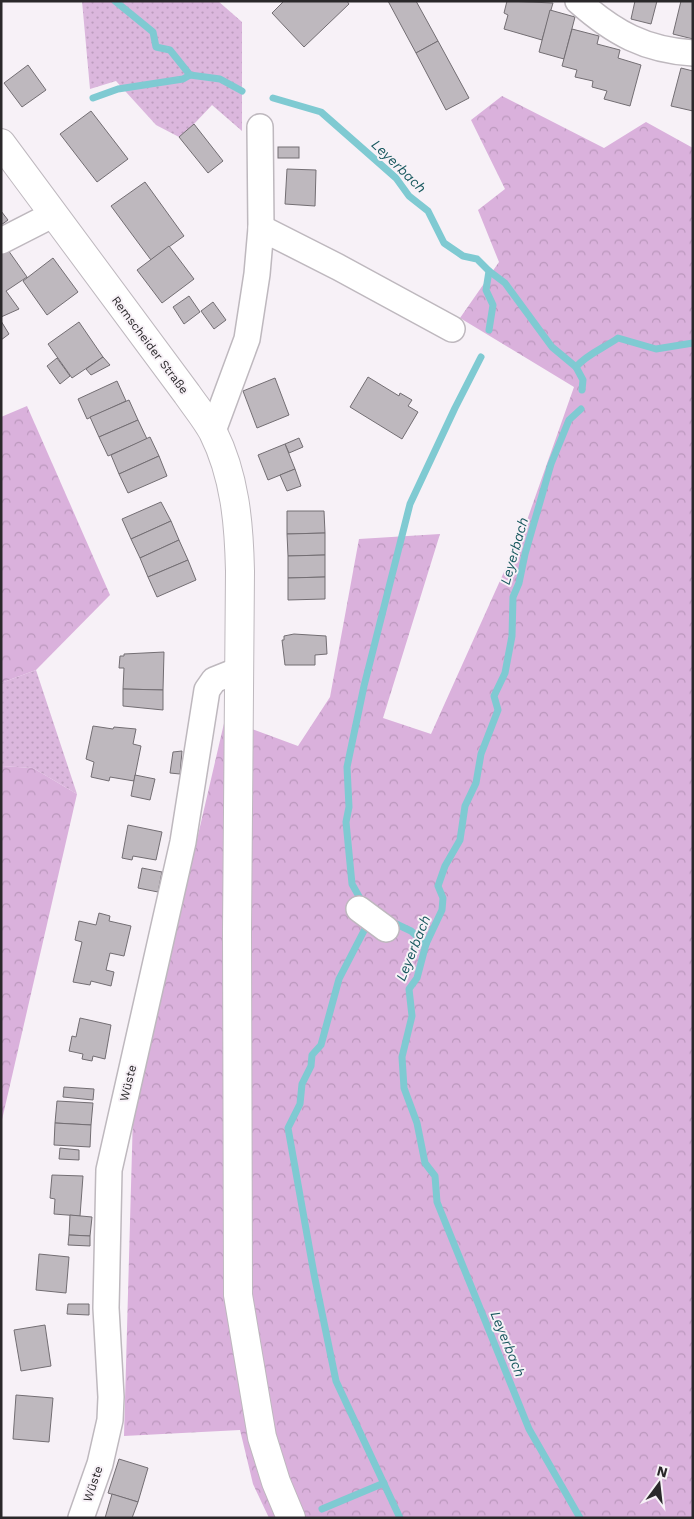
<svg xmlns="http://www.w3.org/2000/svg" width="694" height="1519" font-family="'Work Sans',sans-serif">
  <defs>
    <pattern id="green-dots" width="8" height="8" patternUnits="userSpaceOnUse" patternTransform="scale(1.25)"><rect width="8" height="8" fill="#dbb7dd"/><path d="M2 2h.1M6 6h.1" fill="none" stroke="#bc9dbe" stroke-width="1.8" stroke-linecap="round"/></pattern>
    <pattern id="forest-crowns" width="20" height="18" patternUnits="userSpaceOnUse" patternTransform="scale(1.25)"><rect width="20" height="18" fill="#dab1dc"/><path d="M2 6a3 3 0 1 1 6 0M12 15a3 3 0 1 1 6 0" fill="none" stroke="#bb98bd"/></pattern>
  </defs>
  <rect width="100%" height="100%" fill="#f7f1f7"/>
  <g fill="url(#green-dots)">
    <path d="M82,1H218L242,22V131L212,105L194,124L179,137L156,125L116,81L90,89Z"/>
    <path d="M36,670L77,794L33,768L1,766V683Z"/>
  </g>
  <g fill="url(#forest-crowns)">
    <path d="M502,96L604,148L646,122L693,148V1518H269L253,1484L240,1430L124,1436L133,1115L225,719L298,746L330,697L359,539L440,534L383,718L431,734L526,523L574,387L460,318L499,262L478,210L505,189L471,120Z"/>
    <path d="M27,406L110,595L36,670L1,683V417Z"/>
    <path d="M1,766L33,768L77,794L1,1124Z"/>
  </g>
  <g fill="none" stroke-linecap="round" stroke-linejoin="round">
    <g stroke="#7fcad2" stroke-width="7">
      <path d="M115,1L153,32L156,47L170,50L190,75L220,79L242,91"/>
      <path d="M93,98L118,89L183,79L190,75"/>
      <path d="M273,98L321,112L396,178L409,196L428,211L444,243L463,256L477,259L489,271L486,290L493,305L489,330"/>
      <path d="M489,271L505,283L552,347L576,367L583,380L582,390"/>
      <path d="M576,367C587,354 604,348 618,338L656,349L693,343"/>
      <path d="M365,903L361,900L352,884L346,822L349,807L347,767L364,686L410,504L455,408L481,357"/>
      <path d="M390,921L411,931L426,944"/>
      <path d="M368,923L339,979L321,1045L312,1055L311,1066L302,1084L300,1104L288,1128L314,1274L336,1381L400,1518"/>
      <path d="M322,1509L384,1483"/>
      <path d="M580,1518L529,1429L437,1202L435,1176L425,1163L417,1123L404,1088L402,1057L412,1016L409,989L417,978L426,944L442,910L443,898L438,886L445,866L460,840L465,806L476,783L481,754L498,710L494,696L505,673L512,636L513,597L519,583L525,554L551,464L569,420L581,409"/>
    </g>
  </g>
  <g fill="#beb8be" stroke="#736e73">
    <path d="M284,1H347L349,4L304,47L272,13Z"/>
    <path d="M388,1H416L438,41L416,53Z"/>
    <path d="M507,1L553,3L542,40L504,29L508,15L504,13Z"/>
    <path d="M635,1H657L651,24L631,19Z"/>
    <path d="M681,1H693V39L673,34Z"/>
    <path d="M550,10L575,17L564,59L539,52Z"/>
    <path d="M572,29L599,36L597,44L620,50L618,58L641,65L630,106L604,99L607,91L592,87L593,81L575,77L577,70L562,66Z"/>
    <path d="M438,41L469,98L446,110L416,53Z"/>
    <path d="M28,65L46,90L22,107L4,83Z"/>
    <path d="M681,68L693,71V111L671,106Z"/>
    <path d="M91,111L128,159L97,182L60,134Z"/>
    <path d="M194,124L223,161L208,173L179,137Z"/>
    <rect x="278" y="147" width="21" height="11"/>
    <path d="M287,169L316,170L315,206L285,204Z"/>
    <path d="M145,182L184,236L151,260L111,206Z"/>
    <path d="M1,211L8,220L1,225Z"/>
    <path d="M169,246L194,279L162,303L137,270Z"/>
    <path d="M8,250L27,277L6,291L19,309L1,317V253Z"/>
    <path d="M53,258L78,292L47,315L23,281Z"/>
    <path d="M189,296L200,312L184,324L173,307Z"/>
    <path d="M213,302L226,320L214,329L201,311Z"/>
    <path d="M1,321L9,334L1,340Z"/>
    <path d="M79,322L103,357L72,378L48,344Z"/>
    <path d="M103,357L110,365L91,375L86,369Z"/>
    <path d="M57,358L70,376L60,384L47,366Z"/>
    <path d="M368,377L399,396L400,393L412,400L408,406L418,412L402,439L350,407Z"/>
    <path d="M275,378L289,415L257,428L243,391Z"/>
    <path d="M117,381L126,401L87,419L78,399Z"/>
    <path d="M129,400L138,420L99,437L90,417Z"/>
    <path d="M138,420L147,439L108,456L99,437Z"/>
    <path d="M150,437L159,456L119,474L111,455Z"/>
    <path d="M299,438L303,447L289,453L285,444Z"/>
    <path d="M285,444L295,469L268,480L258,455Z"/>
    <path d="M159,456L167,476L128,493L119,474Z"/>
    <path d="M295,469L301,486L287,491L280,475Z"/>
    <path d="M161,502L171,521L131,539L122,519Z"/>
    <path d="M287,511H324L325,533L287,534Z"/>
    <path d="M171,521L179,540L140,558L131,539Z"/>
    <path d="M325,533V555L288,556L287,534Z"/>
    <path d="M179,540L188,560L148,577L140,558Z"/>
    <path d="M325,555V577L288,578V556Z"/>
    <path d="M188,560L196,580L157,597L148,577Z"/>
    <path d="M325,577V599L288,600V578Z"/>
    <path d="M294,634L326,636L327,654L315,655V665H285L282,640H284V636Z"/>
    <path d="M164,652L163,690L123,689L124,668H119L120,656H124V654Z"/>
    <path d="M123,689L163,690V710L123,706Z"/>
    <path d="M93,726L113,729L114,727L136,729L133,744L141,746L134,781L110,777L109,781L91,777L94,762L86,759Z"/>
    <path d="M182,751L180,774L170,773L173,752Z"/>
    <path d="M135,775L155,779L150,800L131,796Z"/>
    <path d="M128,825L162,832L156,860L133,856L132,860L122,858Z"/>
    <path d="M142,868L162,872L158,892L138,888Z"/>
    <path d="M99,913L110,916L109,921L131,926L124,956L110,953L106,970L114,972L111,986L91,981L90,985L73,982L82,942L75,940L79,921L96,925Z"/>
    <path d="M80,1018L111,1025L105,1059L93,1056L92,1061L82,1059L83,1054L69,1051L72,1036L76,1037Z"/>
    <path d="M64,1087L94,1089L93,1100L63,1097Z"/>
    <path d="M57,1101L93,1103L91,1125L55,1123Z"/>
    <path d="M55,1123L91,1125L90,1147L54,1145Z"/>
    <path d="M60,1148L79,1150V1160L59,1159Z"/>
    <path d="M52,1175L83,1176L80,1216L54,1214L55,1199L50,1198Z"/>
    <path d="M70,1215L92,1217L90,1236L69,1235Z"/>
    <path d="M69,1235L90,1236V1246L68,1245Z"/>
    <path d="M39,1254L69,1257L66,1293L36,1290Z"/>
    <path d="M68,1304H89V1315L67,1314Z"/>
    <path d="M45,1325L51,1366L21,1371L14,1330Z"/>
    <path d="M16,1395L53,1398L49,1442L13,1439Z"/>
    <path d="M119,1459L148,1468L138,1502L108,1493Z"/>
    <path d="M112,1494L138,1502L132,1518H105Z"/>
  </g>
  <g fill="none" stroke-linecap="round" stroke-linejoin="round">
    <g stroke="#beb8be" stroke-width="28">
      <g id="minor">
        <path d="M578,1C614,33 645,50 693,53"/>
        <path d="M260,127L261,228"/>
        <path d="M1,241L52,215"/>
        <path d="M213,431L247,339L257,274L261,228L338,267L452,329"/>
        <path d="M359,909L386,929"/>
        <path d="M81,1518L100,1464L110,1420L111,1397L106,1308L109,1170L183,842L207,690L214,680L239,670"/>
      </g>
    </g>
    <g stroke="#beb8be" stroke-width="30">
      <path id="major" d="M1,143L187,394C196,407 206,419 213,432C235,476 239,524 240,571L237,931L238,1295L262,1437L276,1482L291,1518"/>
    </g>
    <use href="#minor" stroke="#fff" stroke-width="25"/>
    <use href="#major" stroke="#fff" stroke-width="28"/>
  </g>
  <g text-anchor="middle" dominant-baseline="central" stroke-width="4" stroke-linejoin="round" paint-order="stroke">
    <g font-size="12" fill="#2a282a" stroke="#f7f1f7">
      <text transform="translate(150 345) rotate(53)">Remscheider Straße</text>
      <text transform="translate(128 1083) rotate(-76)">Wüste</text>
      <text transform="translate(93 1484) rotate(-71)">Wüste</text>
    </g>
    <g font-size="14" font-style="italic" fill="#18585e" stroke="#f7f1f7">
      <text transform="translate(399 166) rotate(44)">Leyerbach</text>
      <text transform="translate(514 551) rotate(-74)">Leyerbach</text>
      <text transform="translate(413 948) rotate(-68)">Leyerbach</text>
      <text transform="translate(508 1344) rotate(68)">Leyerbach</text>
    </g>
  </g>
  <rect width="694" height="1519" fill="none" stroke="#2a282a" stroke-width="5"/>
  <g transform="translate(659 1484) rotate(15)" stroke="#f7f1f7" stroke-width="4" paint-order="stroke">
  <path d="M0-4L9 19L0 12L-9 19Z" fill="#2a282a"/>
  <text y="-8" font-size="14" font-weight="bold" text-anchor="middle" fill="#2a282a">N</text>
  </g>
</svg>
